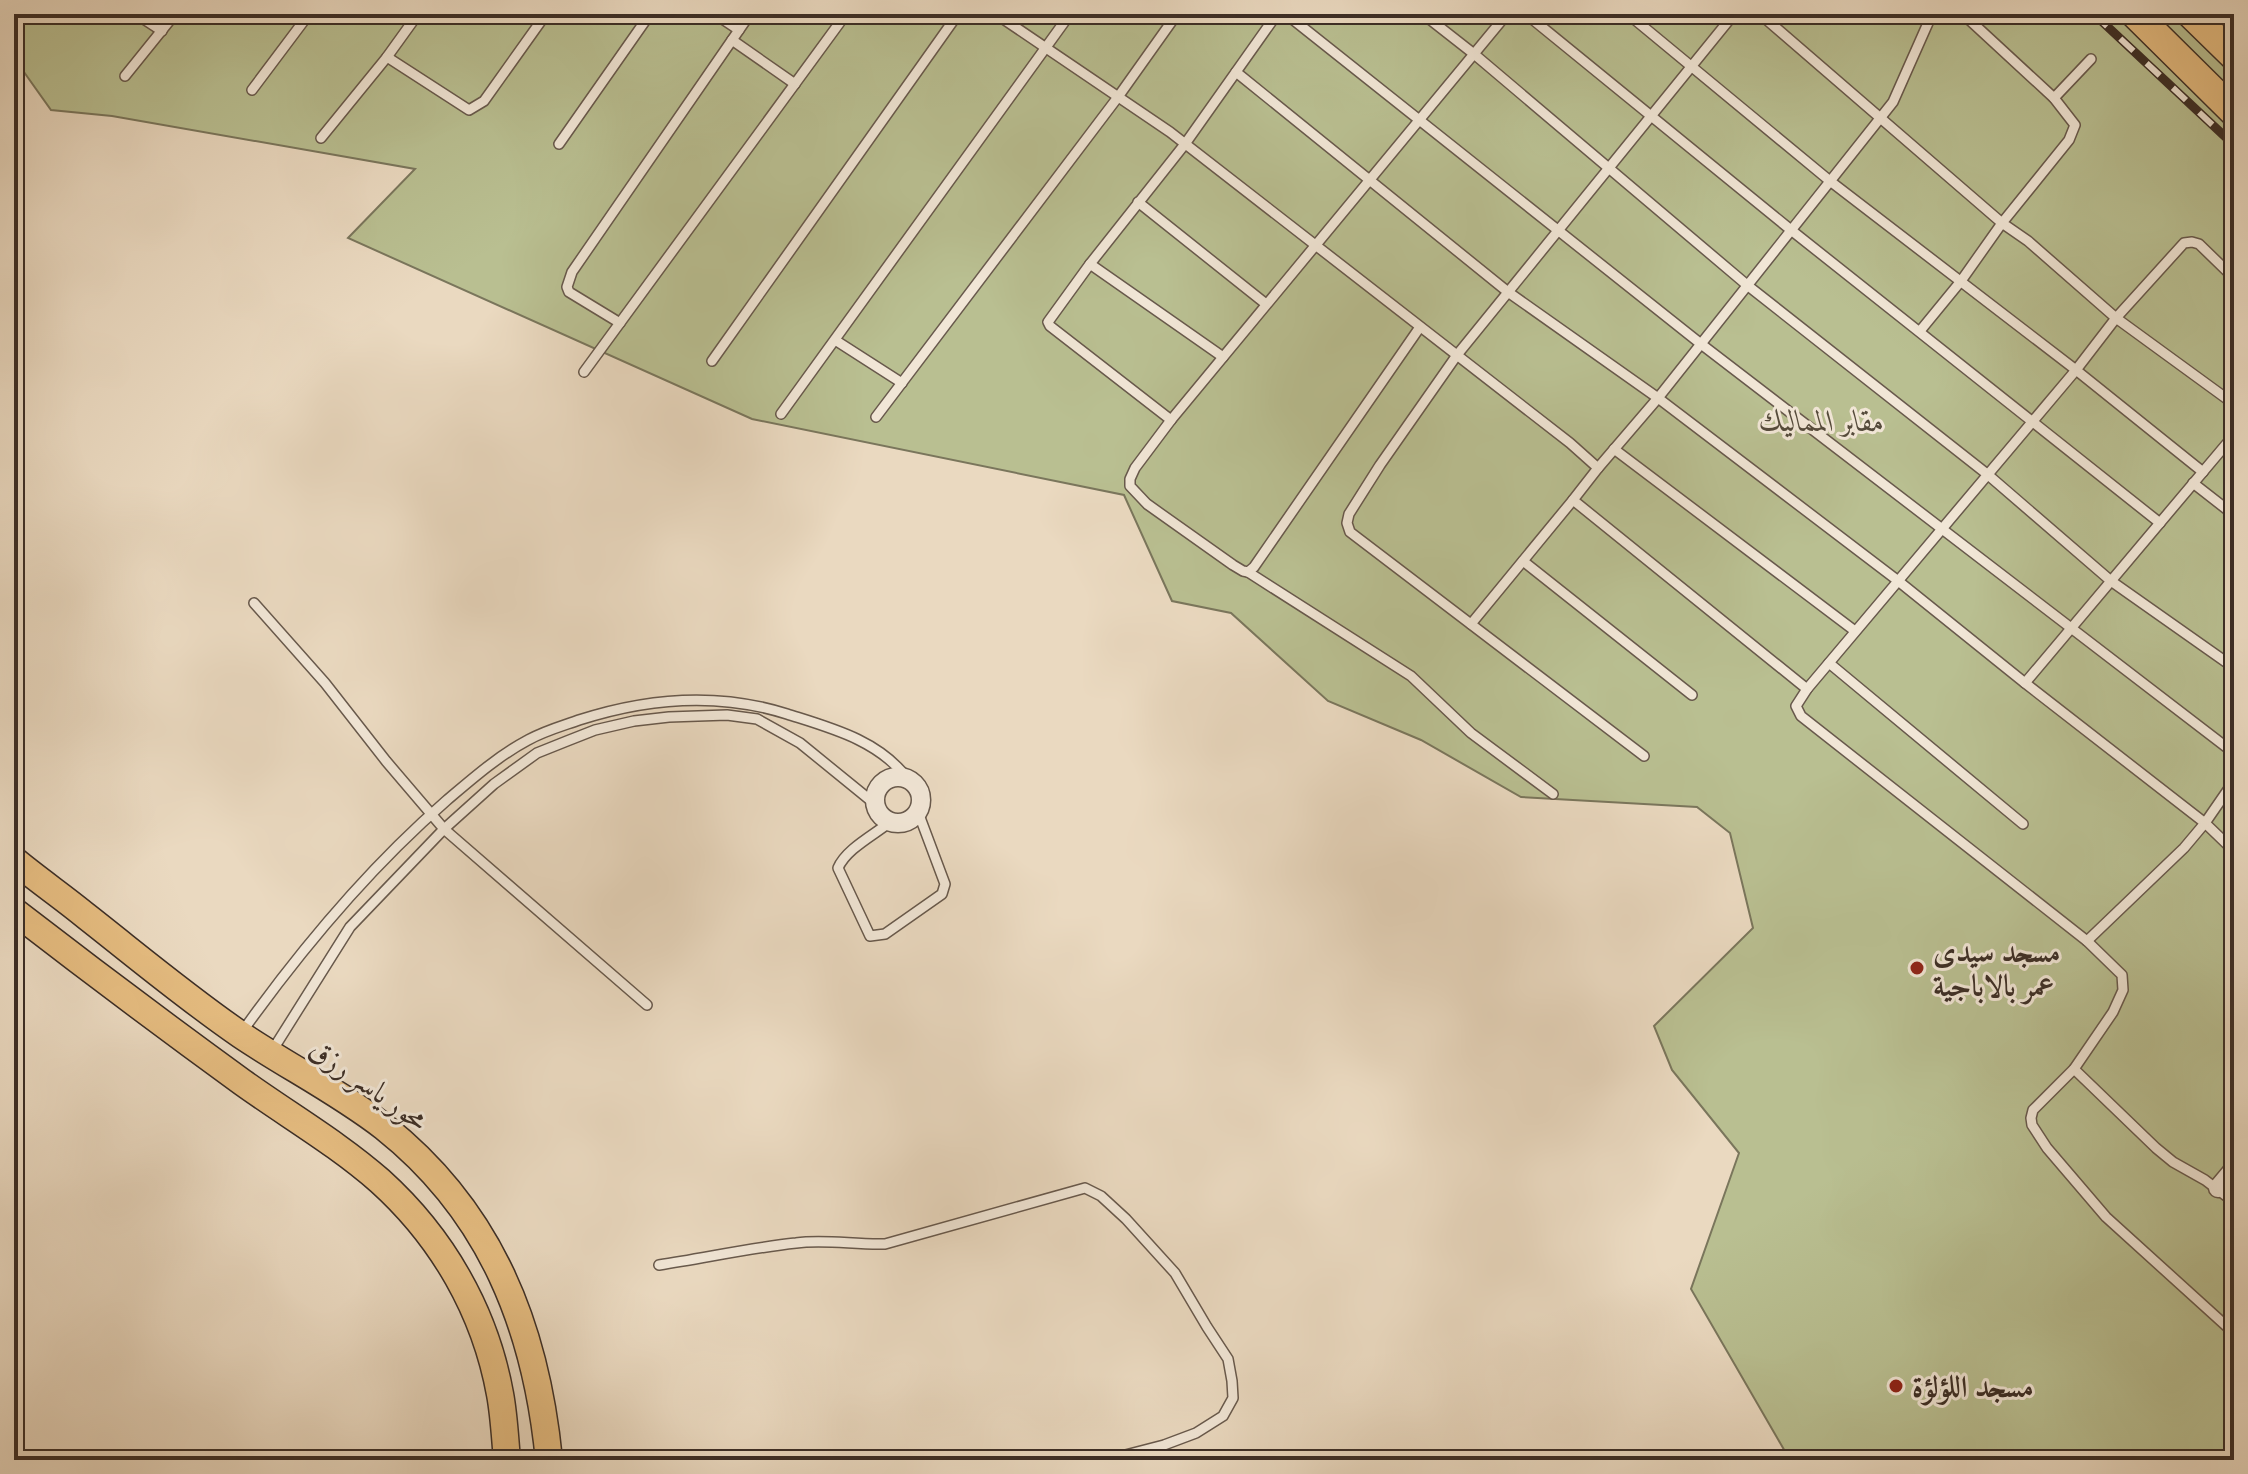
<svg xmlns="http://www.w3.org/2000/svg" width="2248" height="1474" font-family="'EB Garamond',Amiri,serif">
  <rect width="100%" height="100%" fill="#ead9c0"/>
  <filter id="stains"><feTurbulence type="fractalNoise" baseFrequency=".0025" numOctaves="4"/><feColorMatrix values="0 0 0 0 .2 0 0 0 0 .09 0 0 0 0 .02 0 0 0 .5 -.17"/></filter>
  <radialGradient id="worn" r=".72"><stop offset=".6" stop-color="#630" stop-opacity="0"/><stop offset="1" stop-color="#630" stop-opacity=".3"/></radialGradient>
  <path fill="#b9bf91" stroke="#7a765c" stroke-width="2" d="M14,14H2234V1460H1790L1691,1289L1739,1153L1672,1070L1654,1026L1753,928L1730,833L1697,807L1521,797L1421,740L1328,701L1231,613L1172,601L1124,495L752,419L348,238L415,169L112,116L51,110L14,58Z"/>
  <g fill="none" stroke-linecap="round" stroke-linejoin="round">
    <g stroke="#68594c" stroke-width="12">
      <g id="service">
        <path d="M136,14L162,31"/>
        <path d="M715,14L739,30"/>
        <path d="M996,14L1170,132L1570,443L1598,468L1658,398L1893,102L1932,14"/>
        <path d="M1286,14L1701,344L2234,753"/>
        <path d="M1423,14L1474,54L1747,285L1987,474L2111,581L2226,662L2234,650"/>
        <path d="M1526,14L1791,230L2160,523"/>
        <path d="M1628,14L1830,181L2076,370L2203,472"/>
        <path d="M1760,14L2002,223L1961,281L1920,331"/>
        <path d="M1963,14L2054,98L2075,125L2069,140L2002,223L2028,241L2116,318L2076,370L1807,689L1796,706L1801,716L2087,941L2122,975L2123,990L2113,1012L2074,1069L2033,1110L2031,1118L2032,1125L2047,1148L2106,1217L2234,1333"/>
        <path d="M732,40L795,84"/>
        <path d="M387,57L469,110L484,101L546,14"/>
        <path d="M1236,72L1508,292L1658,398L1897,580L2025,683L2234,435"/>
        <path d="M125,76L175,14"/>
        <path d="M252,90L309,14"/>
        <path d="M2054,98L2091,59"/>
        <path d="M321,138L387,57L418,14"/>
        <path d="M559,144L650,14"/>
        <path d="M1138,202L1266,304"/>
        <path d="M1090,264L1048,322L1050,326L1171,420"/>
        <path d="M2234,278L2199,244L2192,242L2184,243L2116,318L2234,404"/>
        <path d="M620,323L569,292L567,287L572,272L750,14"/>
        <path d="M1420,327L1254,567L1248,572L1243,571L1233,565L1147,504L1130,486V479L1135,468L1171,420L1507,14"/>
        <path d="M835,340L902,383"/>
        <path d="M1223,357L1090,264L1185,144L1277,14"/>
        <path d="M712,361L958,14"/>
        <path d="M584,372L846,14"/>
        <path d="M781,414L1070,14"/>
        <path d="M876,417L1118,97L1177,14"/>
        <path d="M1614,449L1855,631"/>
        <path d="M1598,468L1573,500L1807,689"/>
        <path d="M2193,483L2234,515"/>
        <path d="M1523,561L1692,695"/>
        <path d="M1248,572L1411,676L1471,733L1553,794"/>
        <path d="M254,603L325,683L386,761L444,829L647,1005"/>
        <path d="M1471,624L1573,500"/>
        <path d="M1829,663L2023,824"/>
        <path d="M2025,683L2205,823L2234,851"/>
        <path d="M1644,756L1350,532L1347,523L1349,514L1380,465L1457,355L1734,14"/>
        <path d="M890,822C874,835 846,849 838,868L870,936L885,934L942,894L945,884L918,812"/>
        <path d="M2087,941L2184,848L2205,823L2234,781"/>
        <path d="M242,1032C302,948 368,869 446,801C472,779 498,756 528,740C544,731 562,726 579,720C647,698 718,692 787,714C831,728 878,740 907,778"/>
        <path d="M272,1051L350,927L444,829L494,784L537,753L567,741L595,730L634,721L669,717L727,715L757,719L800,743L875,804"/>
        <path d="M2074,1069L2156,1148L2173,1162L2205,1180L2234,1202"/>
        <path d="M659,1265C705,1258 750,1248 796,1243C825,1239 855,1245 885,1244L1085,1188L1101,1196L1126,1219L1175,1273L1207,1327L1228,1359L1232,1381L1233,1398L1223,1416L1196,1433L1164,1445L1106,1460"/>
      </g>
    </g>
    <g stroke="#68594c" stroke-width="21">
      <g id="minor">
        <circle cx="898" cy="800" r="23"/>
        <path d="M2218,1188L2234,1169"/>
      </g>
    </g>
    <g stroke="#3c2e26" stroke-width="29">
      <g id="primary">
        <path d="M14,860C38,880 63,897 86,916C137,956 187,998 241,1035C287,1066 339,1092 384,1127C491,1212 536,1327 549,1460"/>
        <path d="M14,911C89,969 165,1026 242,1082C288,1115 338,1144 380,1181C442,1237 485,1311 500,1394C504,1415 505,1438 507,1460"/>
      </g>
    </g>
    <g stroke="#3c2e26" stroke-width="31">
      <g id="trunk">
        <path d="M2135,14L2234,112"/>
        <path d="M2191,14L2234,56"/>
      </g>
    </g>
    <use href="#service" stroke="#f1e6d6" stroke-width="9"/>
    <use href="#minor" stroke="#f1e6d6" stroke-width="18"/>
    <use href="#primary" stroke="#e5bc80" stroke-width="26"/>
    <use href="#trunk" stroke="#e5bc80" stroke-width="28"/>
    <g stroke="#3c2e26" stroke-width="9">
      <path id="rail" d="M2094,14L2234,145"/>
    </g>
    <use href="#rail" stroke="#f1e6d6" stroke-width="6" stroke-dasharray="18" stroke-linecap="butt"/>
  </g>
  <g fill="#8f2418" stroke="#f1e6d6" stroke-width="3">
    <circle cx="1917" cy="968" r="8"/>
    <circle cx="1896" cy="1386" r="8"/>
  </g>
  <g text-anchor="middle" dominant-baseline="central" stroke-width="6" stroke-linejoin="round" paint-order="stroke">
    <g font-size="30" font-style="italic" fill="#554b3b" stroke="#f1e6d6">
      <text x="1822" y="420">مقابر المماليك</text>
    </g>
    <g font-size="30" font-weight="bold" fill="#3c2e26" stroke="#f1e6d6" text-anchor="start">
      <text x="1933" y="951">مسجد سيدى<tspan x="1933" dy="34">عمر بالاباجية</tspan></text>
      <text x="1912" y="1386">مسجد اللؤلؤة</text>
    </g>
    <g font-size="30" fill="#3c2e26" stroke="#f1e6d6">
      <text transform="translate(369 1084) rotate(35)">محور ياسر رزق</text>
    </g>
  </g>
  <rect width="2248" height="1474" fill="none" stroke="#ead9c0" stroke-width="48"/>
  <rect x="16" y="16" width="2216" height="1442" fill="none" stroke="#3c2e26" stroke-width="4"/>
  <rect x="24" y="24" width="2200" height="1426" fill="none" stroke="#3c2e26" stroke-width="2"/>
  <rect width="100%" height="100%" filter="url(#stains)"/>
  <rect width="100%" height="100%" fill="url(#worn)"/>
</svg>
